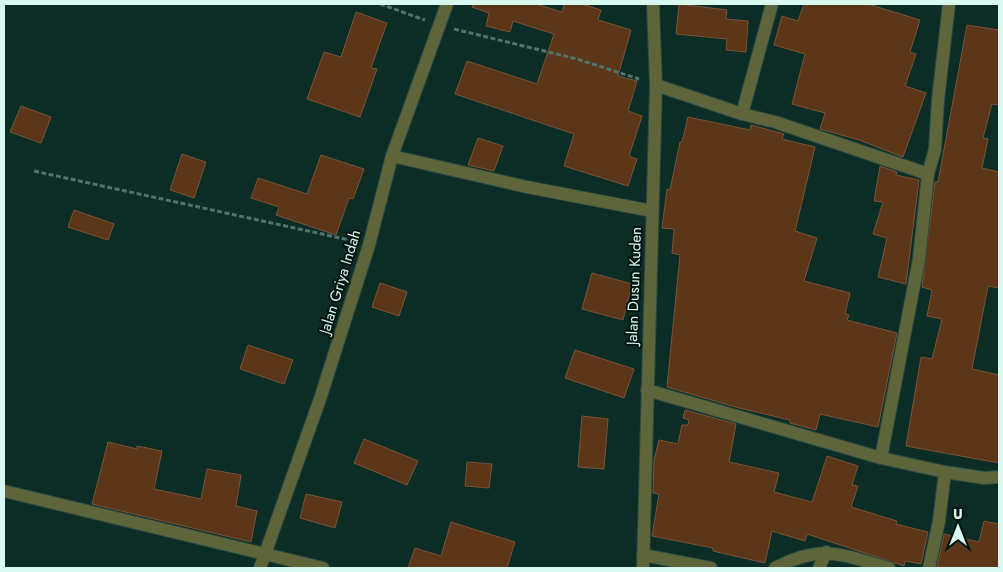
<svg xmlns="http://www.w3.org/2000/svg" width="1003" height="572" font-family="Jost,sans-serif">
  <rect width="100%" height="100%" fill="#0b2d26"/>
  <g fill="#5c3619" stroke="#7c5437">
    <path d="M473,4H536L562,12L564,4H582L601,10L598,20L631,30L618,76L637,81L628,111L642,116L629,156L637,159L628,186L564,166L574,134L455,94L467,61L537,84L554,34L513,21L510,32L486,26L489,13L472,7Z"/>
    <path d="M679,4L727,10L726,19L748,21L746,52L726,50L727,39L676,34Z"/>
    <path d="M804,4H868L920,20L910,52L916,54L905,86L926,93L903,157L859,140L820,129L825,113L792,104L805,54L774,45L782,16L798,21Z"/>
    <path d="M356,12L387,23L371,68L377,69L360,117L307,99L324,52L341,57Z"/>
    <path d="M967,25L999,30V105L992,104L983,138L988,139L982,168L999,172V288L988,286L972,369L999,375V463L906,446L921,357L932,359L942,319L927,316L932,290L922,287L935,182H938Z"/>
    <path d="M21,106L51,117L41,143L10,132Z"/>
    <path d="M688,117L750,130L751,125L784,134L782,139L815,147L795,231L817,238L804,281L850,293L845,314L849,315L847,320L897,333L878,427L820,414L816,430L790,423V420L739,408L667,387L680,255L672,253L674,229L662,228L667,189L670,190L680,142H682Z"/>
    <path d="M478,138L503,146L494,171L468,165Z"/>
    <path d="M182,154L206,162L194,198L170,190Z"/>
    <path d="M321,155L364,169L353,199L349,198L336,235L276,215L279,207L251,198L258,178L307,194Z"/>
    <path d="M880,166L897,172L896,175L919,180L906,284L878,277L887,238L873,234L883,202L874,201Z"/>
    <path d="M74,210L114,224L108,240L68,227Z"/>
    <path d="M592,273L632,284L623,320L582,309Z"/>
    <path d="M380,283L407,292L399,316L372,307Z"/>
    <path d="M248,345L293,360L284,384L240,369Z"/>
    <path d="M575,350L634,369L624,398L565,378Z"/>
    <path d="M685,410L736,424L729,462L779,473L774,492L812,502L827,456L858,466L852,485L858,486L851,507L897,521L896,524L928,532L921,564L905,561L904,566L807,534L805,541L772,531L765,563L713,551V548L652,536L659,494L653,493L654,460L659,440L678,444L682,425H688L689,420L683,418Z"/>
    <path d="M582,416L608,419L604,469L578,467Z"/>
    <path d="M364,439L418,461L407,485L354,463Z"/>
    <path d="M108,442L137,449V446L162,451L154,489L201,499L207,469L241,475L236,506L257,511L251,542L92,504Z"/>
    <path d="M467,462L492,464L489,488L465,486Z"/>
    <path d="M306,494L342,502L335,528L300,518Z"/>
    <path d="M984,521L999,524V568L937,567L944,534L979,542Z"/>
    <path d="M451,522L515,542L507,568H408L415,548L441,556Z"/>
  </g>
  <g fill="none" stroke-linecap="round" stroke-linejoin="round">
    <g stroke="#284942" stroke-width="14">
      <g id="minor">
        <path d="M656,85L742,114L775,122L928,174"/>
        <path d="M742,114L772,4"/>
        <path d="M392,156L527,187L652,211"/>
        <path d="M647,390L881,458"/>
        <path d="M945,472L984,478L999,477"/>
        <path d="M4,491L323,568"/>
        <path d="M643,555L711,568"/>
        <path d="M260,568L320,399L369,245L392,156L447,4"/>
        <path d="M643,568L656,85L653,4"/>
        <path d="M775,568C822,543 842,555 889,568"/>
        <path d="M819,568L826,552"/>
        <path d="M929,568L939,521L945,472L881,458L919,259L928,174L935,149L938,100L949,4"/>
      </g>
    </g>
    <g stroke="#52736c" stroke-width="3" stroke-dasharray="5 2.5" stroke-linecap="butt">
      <path d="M380,4L425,20"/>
      <path d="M454,29L577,59L639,79"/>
      <path d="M34,171L354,241"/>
    </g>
    <use href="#minor" stroke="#5f653b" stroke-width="12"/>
  </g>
  <g text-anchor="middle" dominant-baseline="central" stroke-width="4" stroke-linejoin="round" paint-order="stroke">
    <g font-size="15" fill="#d9f8ef" stroke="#00140f">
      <text transform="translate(340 282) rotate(-73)">Jalan Griya Indah</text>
      <text transform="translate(634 286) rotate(-88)">Jalan Dusun Kuden</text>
    </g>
  </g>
  <rect width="1003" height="572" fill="none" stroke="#d9f8ef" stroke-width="10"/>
  <g transform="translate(958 527)" stroke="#00140f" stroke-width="4" paint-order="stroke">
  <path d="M0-4L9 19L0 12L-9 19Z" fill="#d9f8ef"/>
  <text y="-8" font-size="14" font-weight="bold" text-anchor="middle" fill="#d9f8ef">U</text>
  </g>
</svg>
